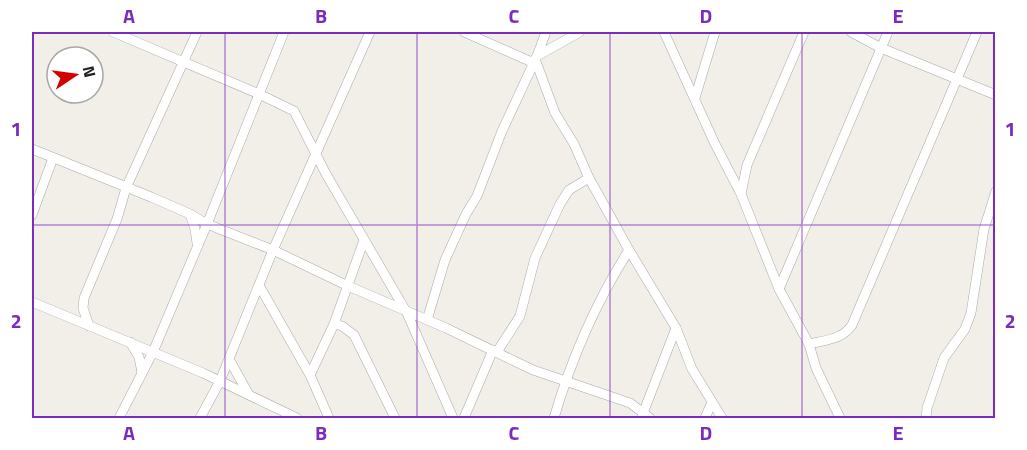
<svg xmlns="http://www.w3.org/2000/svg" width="1027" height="450" font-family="'Titillium Web',sans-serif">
  <rect width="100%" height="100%" fill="#f2efe9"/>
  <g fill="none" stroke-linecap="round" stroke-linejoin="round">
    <g stroke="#a9a9a9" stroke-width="10">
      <g id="street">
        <path d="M113,32L259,94L294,111L326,174L407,313L453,418"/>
        <path d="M464,32L534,63"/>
        <path d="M664,32L715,144L741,194"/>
        <path d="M804,32L747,165L741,194L779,289L809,344L816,368L840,418"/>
        <path d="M851,32L881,48L996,95"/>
        <path d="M537,56L546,32"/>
        <path d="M535,59L555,113L574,144L589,178L629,250L676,328L692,369L722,418"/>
        <path d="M695,98L715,32"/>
        <path d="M32,149L151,197L190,214L207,224L273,250L348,286L446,328L533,370L630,403L650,418"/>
        <path d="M190,214L195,229L197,243"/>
        <path d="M32,215L53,158"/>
        <path d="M260,287L310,375L329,418"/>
        <path d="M779,289L888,32"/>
        <path d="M32,302L203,373L297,418"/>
        <path d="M427,320L445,260L466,214L477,196L502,131L537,56L580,32"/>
        <path d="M334,324L342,326L354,335L395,418"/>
        <path d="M89,326L83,308L84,298L117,219L126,188L197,32"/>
        <path d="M130,342L139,357L142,373"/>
        <path d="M809,344C825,340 842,340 852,325L977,32"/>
        <path d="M497,352L520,316L535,258L560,204L569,190L589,178"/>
        <path d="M229,359L249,395"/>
        <path d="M310,375L334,324L364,240"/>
        <path d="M642,416L676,328"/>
        <path d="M119,418L153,352L207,224L284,32"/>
        <path d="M200,418L220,381L273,250L370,32"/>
        <path d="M464,418L493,350"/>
        <path d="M554,418C571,360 596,302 629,250"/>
        <path d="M705,418L712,402"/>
        <path d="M926,418L927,408L944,358L965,329L971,313L984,229L996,191"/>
      </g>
    </g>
    <use href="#street" stroke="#fff" stroke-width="9"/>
  </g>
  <path fill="none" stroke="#7b2cbf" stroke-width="1.5" stroke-opacity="0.55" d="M225,32V418M417,32V418M610,32V418M802,32V418M32,225H996"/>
  <rect width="1027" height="450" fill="none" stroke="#ffffff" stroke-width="66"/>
  <g transform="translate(75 75) rotate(77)"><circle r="28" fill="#ffffff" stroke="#a7a7a7" stroke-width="1.5"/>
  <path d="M0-4.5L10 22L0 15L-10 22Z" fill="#d40000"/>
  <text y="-9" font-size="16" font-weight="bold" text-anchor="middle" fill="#222222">N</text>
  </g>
  <rect x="33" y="33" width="961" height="384" fill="none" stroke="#7b2cbf" stroke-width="2"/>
  <g font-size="20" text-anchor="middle" font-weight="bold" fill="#7b2cbf">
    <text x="129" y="23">A</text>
    <text x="321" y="23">B</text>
    <text x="514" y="23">C</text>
    <text x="706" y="23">D</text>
    <text x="898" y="23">E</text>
    <text x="16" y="136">1</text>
    <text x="1010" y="136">1</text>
    <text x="16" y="328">2</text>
    <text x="1010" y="328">2</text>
    <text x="129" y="440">A</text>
    <text x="321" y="440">B</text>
    <text x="514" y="440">C</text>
    <text x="706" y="440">D</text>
    <text x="898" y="440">E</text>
  </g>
</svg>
